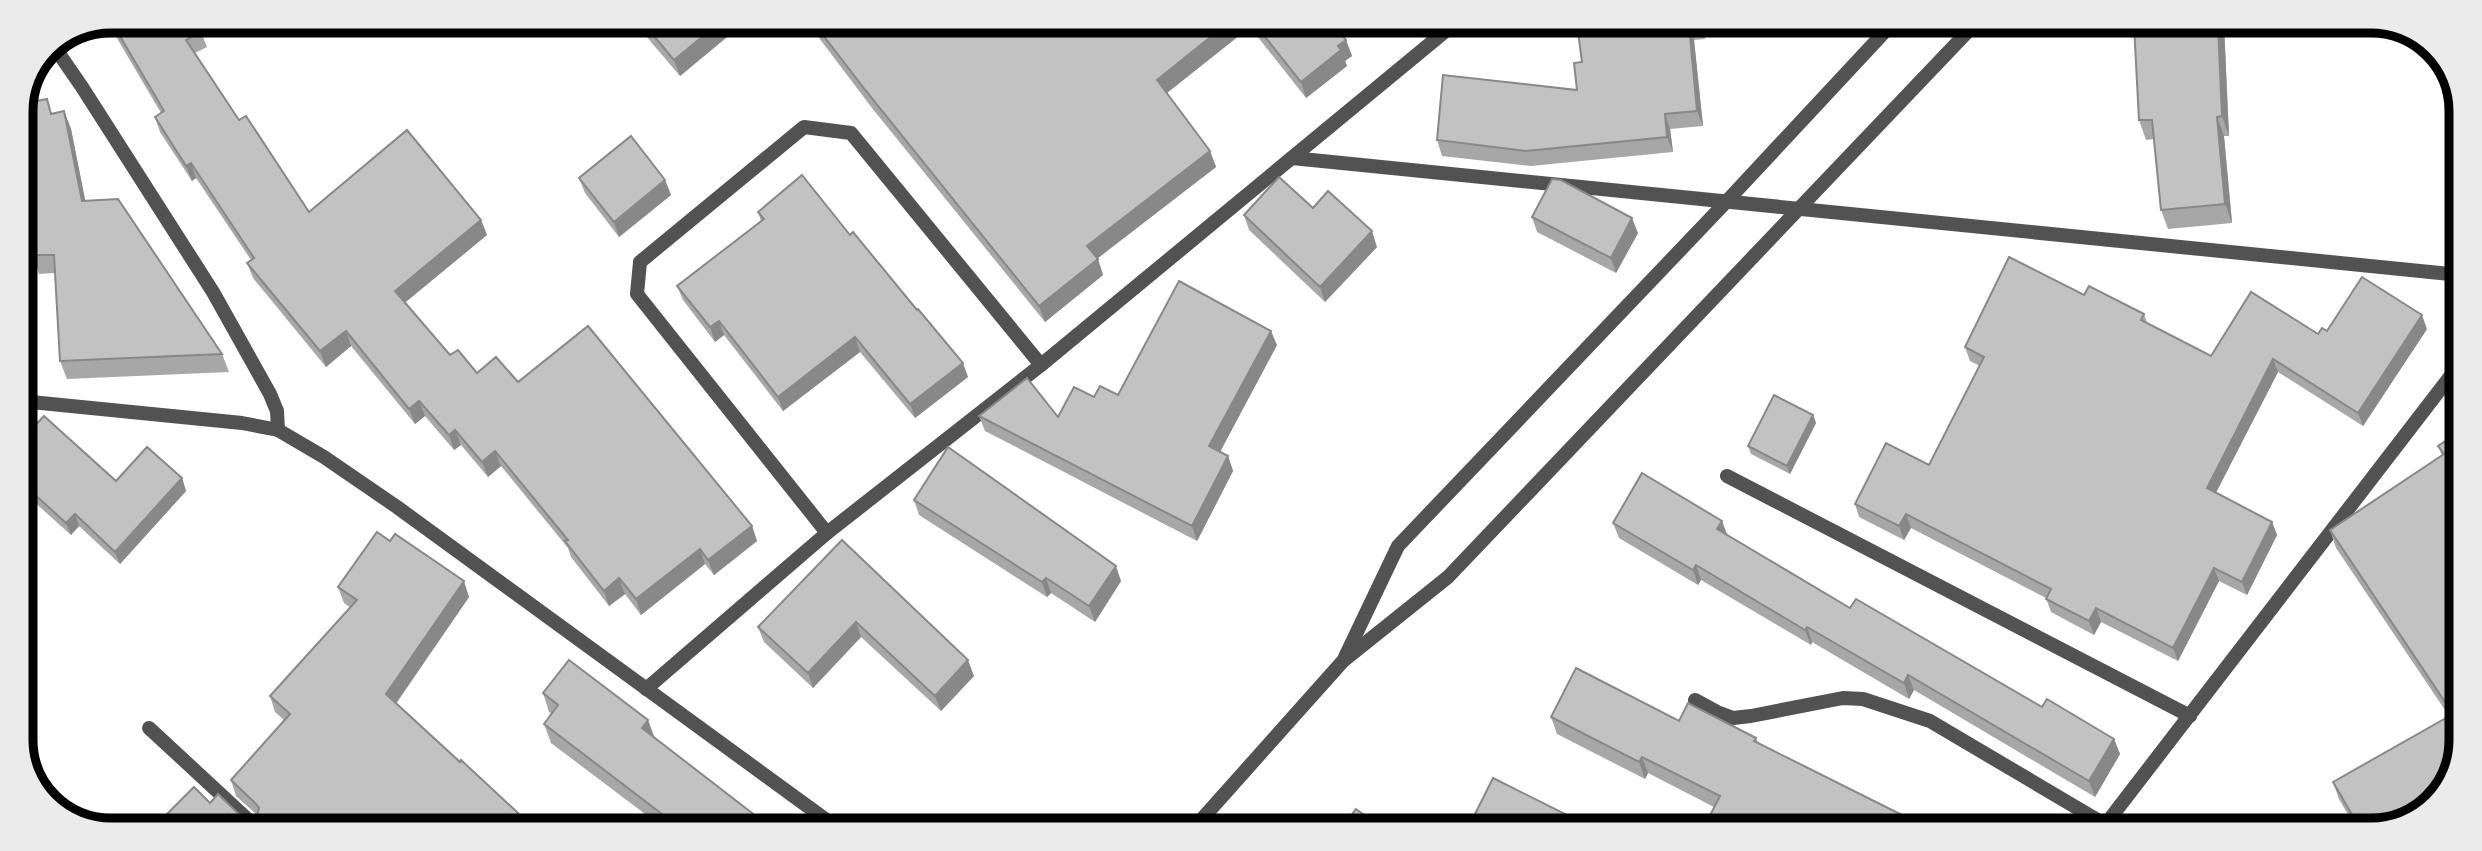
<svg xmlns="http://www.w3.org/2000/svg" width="2482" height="851" font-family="'Space Grotesk',sans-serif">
  <rect width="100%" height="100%" fill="#fff"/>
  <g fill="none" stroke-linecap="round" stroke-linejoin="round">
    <g stroke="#525252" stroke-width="14">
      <path d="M53,45L82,87L213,292L270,394L277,411L278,430"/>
      <path d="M1292,158L2460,275"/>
      <path d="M21,401L242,423L278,430L324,457L397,507L836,827"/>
      <path d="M1727,476L2190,716"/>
      <path d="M827,533L637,294L640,262L804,127L851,133L1041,365"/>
      <path d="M646,689L827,533L1041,365L1454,24"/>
      <path d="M1695,700L1717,712L1733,718L1751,716L1843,698L1863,699L1930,721L2106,825"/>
      <path d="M149,728L255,826"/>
      <path d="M35,782L80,824"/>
      <path d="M2102,829L2459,365"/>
    </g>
    <g stroke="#525252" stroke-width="14">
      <path d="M1345,657L1398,546L1727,201L1891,25"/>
      <path d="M1194,828L1343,661L1448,577L1974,25"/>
    </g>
  </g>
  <g fill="#a7a7a7">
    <path d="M112,21L201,32L207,47L195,53L239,120L309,212L481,220L487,235L405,302L450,355L477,373L518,382L752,526L757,541L714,575L705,564L641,615L625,594L609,606L571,557L568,548L501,466L488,477L461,445L454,450L425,416L415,424L351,346L326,367L253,278L247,263L251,260L196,178L192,181L160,132L155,117L161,113L108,23Z"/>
    <path d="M634,22H745L680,76Z"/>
    <path d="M807,22L1333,24L1346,40L1352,56L1345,61L1347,66L1306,98L1250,27L1167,93L1210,151L1216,167L1097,258L1103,275L1045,322L872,108Z"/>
    <path d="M1577,24H1704L1705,39L1694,40L1703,126L1670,129L1673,152L1531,166L1442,156L1437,140L1577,90L1582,62Z"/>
    <path d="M2134,25H2224L2229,136H2224L2232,223L2168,229L2161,210L2154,139L2146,140L2139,120Z"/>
    <path d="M29,88L31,102L53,114L64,111L71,129L85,201L222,354L229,372L67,379L60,361L55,273L39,274L33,255L31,208L21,210V106Z"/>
    <path d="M579,178L665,180L671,195L619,237L585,193Z"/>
    <path d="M1313,208L1377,247L1325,302L1249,230L1244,215Z"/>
    <path d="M758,212L968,377L915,418L860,352L783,411L724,335L715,342L683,300L677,286L761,221Z"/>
    <path d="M1532,217L1638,233L1616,273L1537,232Z"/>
    <path d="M2084,295L2144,314L2147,323L2211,356L2318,334L2327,331L2427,329L2363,426L2278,372L2216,493L2272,522L2277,535L2247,595L2219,581L2178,661L2101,622L2094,635L2051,612L2046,598L1911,528L1904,540L1859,517L1855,504L1929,465L1980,366L1970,361L1965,347Z"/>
    <path d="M1277,345L1220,452L1228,456L1233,471L1197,541L985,431L979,416L1058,417L1094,397L1118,395Z"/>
    <path d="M1813,415L1816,423L1790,474L1751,454L1748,446Z"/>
    <path d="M2459,432L2456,768L2425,811L2371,830H2357L2339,799L2333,782L2449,716L2336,548L2330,530L2442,456L2438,446Z"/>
    <path d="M21,441L116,481L182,478L186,491L120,564L79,526L71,535L21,490Z"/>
    <path d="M914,500L1121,581L1095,622L1051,593L1047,597L919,515Z"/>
    <path d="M1722,521L1727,534L1850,608L2042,707L2114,739L2120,754L2095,797L1914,690L1909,699L1812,642L1811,645L1701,580L1698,585L1619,538L1613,523Z"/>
    <path d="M842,540L974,676L941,711L861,637L813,688L764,642L758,627Z"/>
    <path d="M338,587L469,597L396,704L532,826L156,825L210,803L243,818L251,819L257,816V815L236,796L231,780L284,720L275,712L270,696L351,608L344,603Z"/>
    <path d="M543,693L648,720L654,738L770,827L661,826L551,743L544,724L552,714L549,712Z"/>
    <path d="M1551,717L1679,721L1756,738L1758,743L1714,807L1648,773L1645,779L1557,734Z"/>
  </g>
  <g fill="#888">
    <path d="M720,22H745L680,76L674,60Z"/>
    <path d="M1228,23H1248L1250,27L1163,96L1157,80Z"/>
    <path d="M1700,24H1704L1705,39Z"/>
    <path d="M1689,25L1694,40L1703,126L1697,111Z"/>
    <path d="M2218,25H2224L2229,136L2222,116Z"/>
    <path d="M1346,40L1352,56L1345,61L1347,66L1306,98L1301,82Z"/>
    <path d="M29,88L31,92L33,121L26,103V96Z"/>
    <path d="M64,111L71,129L89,219L82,201Z"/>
    <path d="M1665,114L1670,129L1673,152L1667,137Z"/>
    <path d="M2217,117L2224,136L2232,223L2225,204Z"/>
    <path d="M1210,151L1216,167L1093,262L1087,246Z"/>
    <path d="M191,163L196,178L192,181L186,166Z"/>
    <path d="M665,180L671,195L619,237L614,222Z"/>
    <path d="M1632,218L1638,233L1616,273L1611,258Z"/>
    <path d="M481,220L487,235L401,306L395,291Z"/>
    <path d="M1372,231L1377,247L1325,302L1320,287Z"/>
    <path d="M1098,259L1103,275L1045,322L1039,306Z"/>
    <path d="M2422,315L2427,329L2363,426L2358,413Z"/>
    <path d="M719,321L724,335L715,342L710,327Z"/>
    <path d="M346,331L351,346L326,367L320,351Z"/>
    <path d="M1271,331L1277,345L1215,461L1209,446Z"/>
    <path d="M855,337L860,352L783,411L778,397Z"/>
    <path d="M2273,359L2278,372L2211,502L2207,488Z"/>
    <path d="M963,363L968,377L915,418L910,404Z"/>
    <path d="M419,401L425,416L415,424L409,409Z"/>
    <path d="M1813,415L1816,423L1790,474L1787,466Z"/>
    <path d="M455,430L461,445L454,450L449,435Z"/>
    <path d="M495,451L501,466L488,477L482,462Z"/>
    <path d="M1228,456L1233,471L1197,541L1192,526Z"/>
    <path d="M182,478L186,491L120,564L115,552Z"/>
    <path d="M75,514L79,526L71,535L66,523Z"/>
    <path d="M1906,514L1911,528L1904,540L1899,526Z"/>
    <path d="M1722,521L1727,536L1717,529Z"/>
    <path d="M2272,522L2277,535L2247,595L2242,582Z"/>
    <path d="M752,526L757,541L714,575L708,560Z"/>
    <path d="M700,549L705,564L641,615L636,599Z"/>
    <path d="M1696,565L1701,580L1698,585L1693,570Z"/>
    <path d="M1116,566L1121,581L1095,622L1089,606Z"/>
    <path d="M2214,568L2219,581L2178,661L2173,648Z"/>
    <path d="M619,578L625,594L609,606L604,591Z"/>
    <path d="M1046,578L1051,593L1047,597L1042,582Z"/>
    <path d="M464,581L469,597L391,710L386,694Z"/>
    <path d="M2096,608L2101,622L2094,635L2089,621Z"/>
    <path d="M856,622L861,637L813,688L808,673Z"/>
    <path d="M1807,627L1812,642L1811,645L1805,630Z"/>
    <path d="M968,660L974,676L941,711L935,696Z"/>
    <path d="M1908,675L1914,690L1909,699L1904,683Z"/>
    <path d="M648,720L655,739L642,728Z"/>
    <path d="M2114,739L2120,754L2095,797L2089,781Z"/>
    <path d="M1642,757L1648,773L1645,779L1639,762Z"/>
  </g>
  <g fill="#c2c2c2" stroke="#888" stroke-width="2">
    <path d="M111,21H195L201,32L186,40L239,120L246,116L309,212L407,130L481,220L395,291L450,355L458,350L477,373L496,357L518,382L588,326L752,526L708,560L700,549L636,599L619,578L604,591L565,541L568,540L495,451L482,462L455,430L449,435L419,401L409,409L346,331L320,351L247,263L254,258L191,163L186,166L155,117L164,111Z"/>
    <path d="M642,22H720L674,60Z"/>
    <path d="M813,22L1228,23L1157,80L1210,151L1087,246L1098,259L1039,306L866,91Z"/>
    <path d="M1254,23L1333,24L1346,40L1338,46L1341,50L1301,82Z"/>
    <path d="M1577,24H1694L1689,25L1697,111L1665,114L1667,137L1526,151L1437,140L1443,75L1577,90L1574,63L1582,62Z"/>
    <path d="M2134,25H2218L2222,116L2217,117L2225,204L2161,210L2152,120H2139Z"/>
    <path d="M26,96V103L47,99L51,114L64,111L82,201L118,199L222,354L60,361L54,255H33L30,189L21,191V106Z"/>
    <path d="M631,136L665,180L614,222L579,178Z"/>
    <path d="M802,175L850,235L853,232L917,310L918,309L963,363L910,404L855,337L778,397L719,321L710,327L677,286L764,219L758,212Z"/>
    <path d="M1279,177L1313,208L1328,191L1372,231L1320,287L1244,215Z"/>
    <path d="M1552,179L1561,180L1632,218L1611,258L1532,217Z"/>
    <path d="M2009,257L2084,295L2089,286L2144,314L2141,320L2211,356L2251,292L2318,334L2322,328L2327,331L2362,277L2422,315L2358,413L2273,359L2207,488L2272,522L2242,582L2214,568L2173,648L2096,608L2089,621L2046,599L2051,589L1906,514L1899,526L1855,504L1886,443L1929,465L1984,357L1965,347Z"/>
    <path d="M1179,281L1271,331L1209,446L1228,456L1192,526L979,416L1027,378L1058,417L1074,387L1094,397L1100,386L1118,395Z"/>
    <path d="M1774,395L1813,415L1787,466L1748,446Z"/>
    <path d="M44,416L116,481L147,447L182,478L115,552L75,514L66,523L21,482V441Z"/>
    <path d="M2459,432L2456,768L2442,788L2368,830H2361L2333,782L2453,714L2330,530L2444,454L2438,446Z"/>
    <path d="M948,447L1116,566L1089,606L1046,578L1042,582L914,500Z"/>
    <path d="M1642,473L1722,521L1717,529L1850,608L1856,599L2042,707L2047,699L2114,739L2089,781L1908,675L1904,683L1807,627L1805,630L1696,565L1693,570L1613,523Z"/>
    <path d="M377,532L390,541L395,534L464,581L386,694L460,762L461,760L532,826L156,825L194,787L210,803L218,794L243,818L251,819L257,816L259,808L256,804L231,780L290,714L270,696L357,600L338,587Z"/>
    <path d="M842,540L968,660L935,696L856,622L808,673L758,627Z"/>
    <path d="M569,660L648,720L642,728L770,827H679L544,724L558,705L543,693Z"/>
    <path d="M1576,668L1679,721L1688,703L1756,738L1754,741L1930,829H1703L1720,796L1642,757L1639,762L1551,717Z"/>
    <path d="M1493,778L1593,828H1468Z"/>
    <path d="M1356,809L1382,828H1342Z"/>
  </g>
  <path d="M0 0H2482V851H0ZM111 33H2371A78 78 0 0 1 2449 111V740A78 78 0 0 1 2371 818H111A78 78 0 0 1 33 740V111A78 78 0 0 1 111 33Z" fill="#ebebeb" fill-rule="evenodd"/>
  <path fill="none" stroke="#000" stroke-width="9" d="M111 33H2371A78 78 0 0 1 2449 111V740A78 78 0 0 1 2371 818H111A78 78 0 0 1 33 740V111A78 78 0 0 1 111 33Z"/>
</svg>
